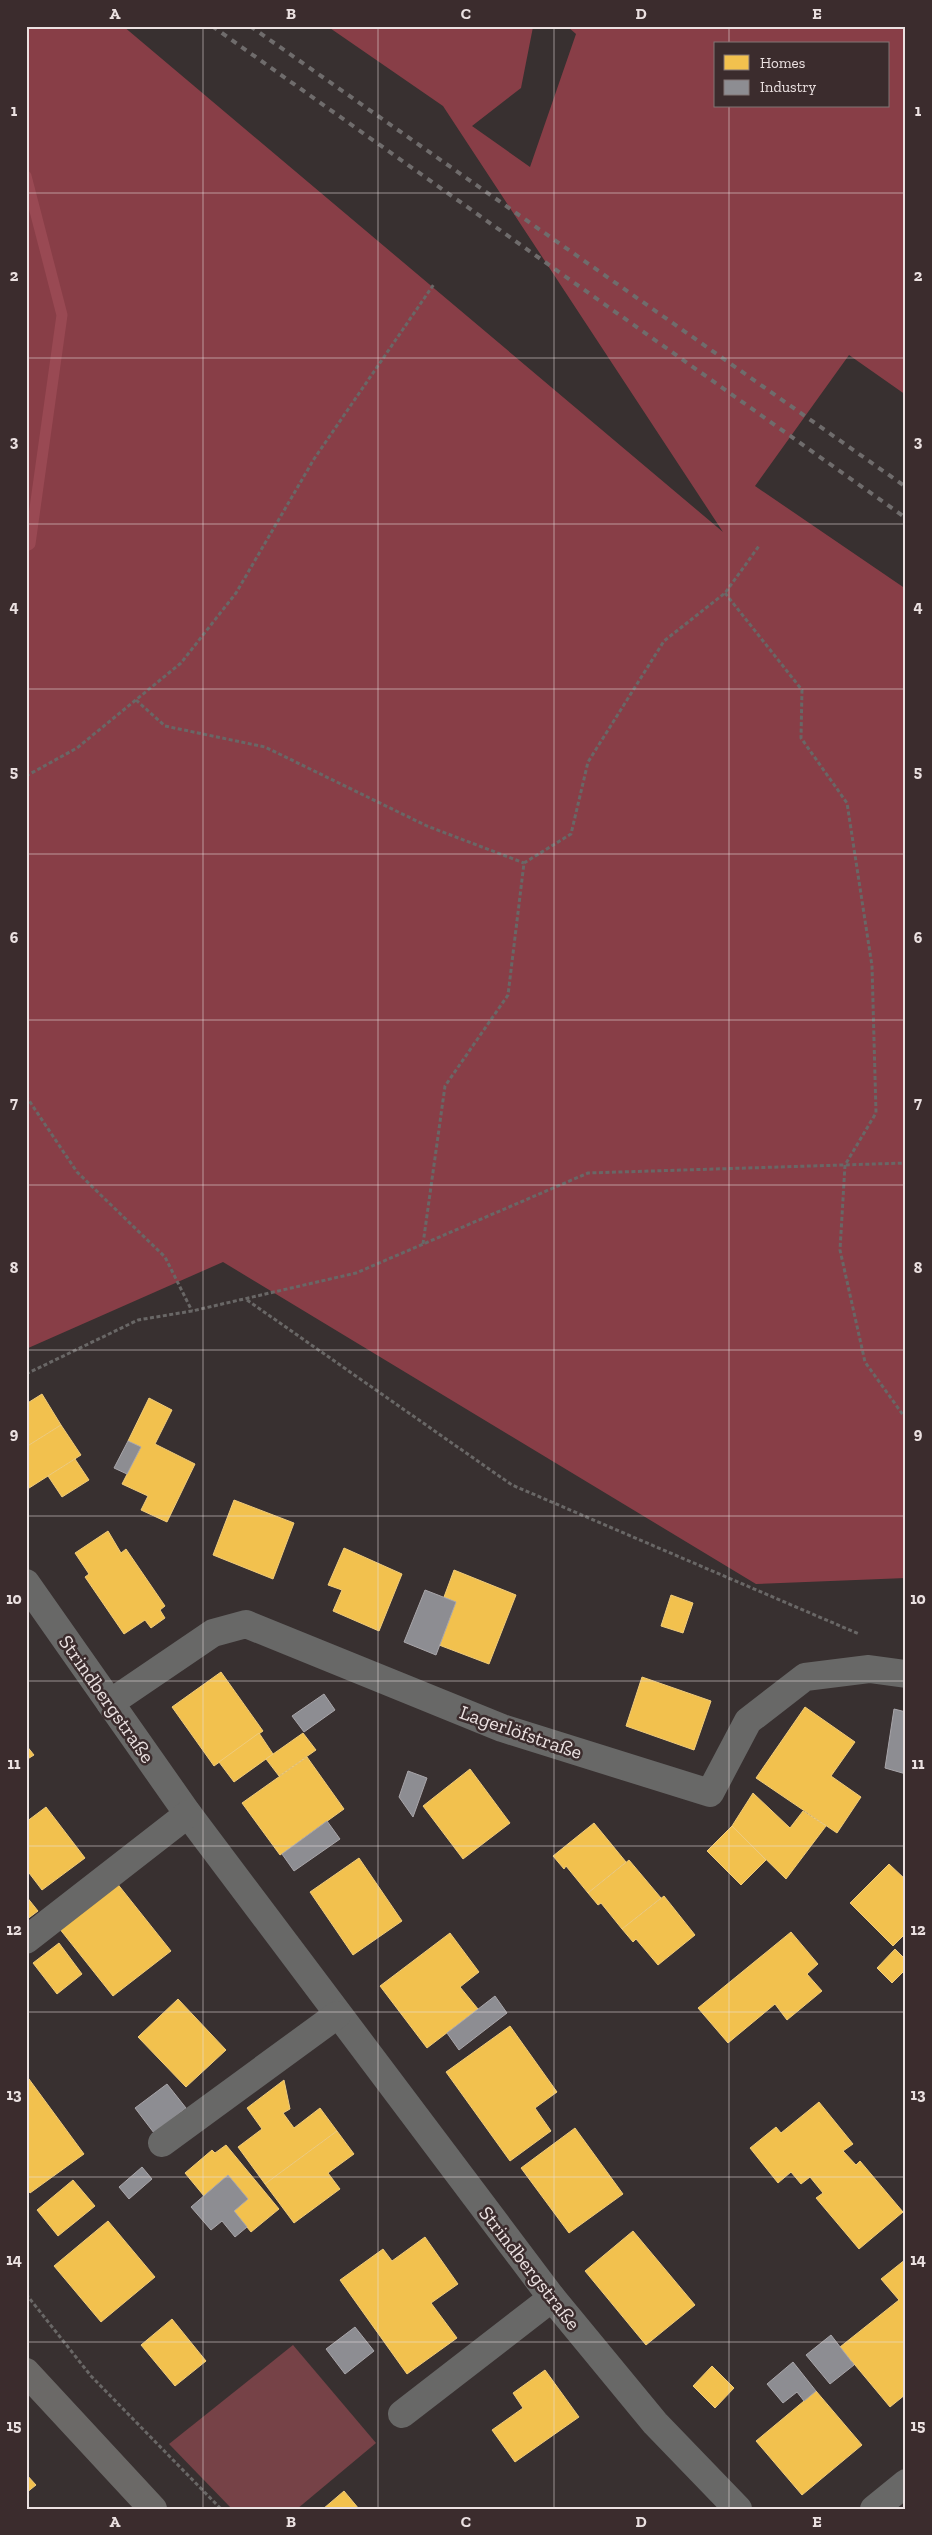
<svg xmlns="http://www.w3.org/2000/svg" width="932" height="2535" font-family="'Zilla Slab',serif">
  <rect width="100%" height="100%" fill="#383030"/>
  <path fill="#764247" d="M293,2345L376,2443L297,2509H232L169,2444Z"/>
  <path fill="#883e47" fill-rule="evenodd" d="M26,26H123L723,532L443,106L327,26L533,27L521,88L472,126L530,167L576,34L567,26H906V395L849,355L755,486L906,589V1578L756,1584L223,1262L26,1349ZM716,44H888V106H716Z"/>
  <g fill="#f2c14e" stroke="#f0cb7a">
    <path d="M42,1394L61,1425L26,1447V1404Z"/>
    <path d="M149,1398L172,1410L155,1444L195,1464L167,1522L141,1510L148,1496L122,1484L141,1447L128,1441Z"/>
    <path d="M61,1425L81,1455L26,1490V1447Z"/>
    <path d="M75,1459L89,1480L62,1497L48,1476Z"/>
    <path d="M234,1500L294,1523L273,1579L213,1555Z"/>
    <path d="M108,1531L121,1553L126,1549L165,1606L160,1610L165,1618L151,1628L145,1620L124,1634L85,1577L89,1574L75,1553Z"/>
    <path d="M344,1548L402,1574L379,1631L333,1611L342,1590L328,1585Z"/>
    <path d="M454,1570L516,1595L489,1664L439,1645L456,1602L444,1597Z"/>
    <path d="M671,1595L693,1603L683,1633L661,1626Z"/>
    <path d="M221,1672L263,1731L214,1766L172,1707Z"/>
    <path d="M642,1677L711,1701L694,1750L626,1726Z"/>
    <path d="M805,1707L855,1742L831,1776L861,1797L837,1833L756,1778Z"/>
    <path d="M259,1733L273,1754L234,1782L219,1762Z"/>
    <path d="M303,1733L316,1750L279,1776L266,1759Z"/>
    <path d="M26,1745L34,1755L26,1760Z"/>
    <path d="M307,1757L344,1809L280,1855L242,1803Z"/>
    <path d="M470,1769L510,1823L463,1859L423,1806Z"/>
    <path d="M753,1793L790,1828L803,1811L826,1826L786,1879L732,1826Z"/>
    <path d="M46,1807L85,1858L42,1890L26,1869V1822Z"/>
    <path d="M594,1823L626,1862L588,1893L566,1866L564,1869L553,1856Z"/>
    <path d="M732,1826L766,1860L741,1885L707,1851Z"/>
    <path d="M359,1858L402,1921L353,1955L310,1892Z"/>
    <path d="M629,1860L661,1898L622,1929L601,1903L598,1905L588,1893Z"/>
    <path d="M889,1864L906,1880V1933L893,1946L850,1903Z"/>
    <path d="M116,1882L171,1951L113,1996L59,1928Z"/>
    <path d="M26,1896L38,1911L26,1920Z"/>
    <path d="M664,1896L695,1935L658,1965L636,1939L633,1942L622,1929Z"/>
    <path d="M791,1932L818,1964L807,1974L822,1991L787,2020L775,2004L728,2043L698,2008Z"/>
    <path d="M450,1933L479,1972L460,1987L478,2009L427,2048L380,1986Z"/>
    <path d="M59,1943L82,1974L57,1994L33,1963Z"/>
    <path d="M895,1949L906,1960V1969L892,1983L877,1968Z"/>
    <path d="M178,1999L226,2050L186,2087L138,2037Z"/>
    <path d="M510,2026L557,2092L535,2108L551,2131L510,2161L446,2072Z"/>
    <path d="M26,2075L84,2154L30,2193L26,2187Z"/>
    <path d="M284,2080L290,2109L283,2113L294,2128L320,2108L337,2131L265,2184L238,2147L262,2129L247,2108Z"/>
    <path d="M819,2102L853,2144L843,2151L856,2165L860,2161L903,2212L859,2249L816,2198L823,2193L810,2177L801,2184L791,2172L778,2183L750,2148L776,2127L781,2133Z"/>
    <path d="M575,2128L623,2194L569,2233L521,2168Z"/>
    <path d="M337,2131L354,2154L328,2173L340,2189L294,2223L265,2184Z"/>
    <path d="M226,2145L279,2209L251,2232L234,2211L248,2199L228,2175L204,2196L185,2173L212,2150L215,2153Z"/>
    <path d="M73,2180L95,2206L58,2236L37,2210Z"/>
    <path d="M108,2221L155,2277L101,2322L54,2266Z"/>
    <path d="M633,2231L695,2305L646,2345L585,2271Z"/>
    <path d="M425,2237L458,2284L431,2303L457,2338L407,2374L340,2280L383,2249L392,2261Z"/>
    <path d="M906,2259V2394L890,2407L840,2347L899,2300L881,2279Z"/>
    <path d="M172,2319L206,2361L175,2386L141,2345Z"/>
    <path d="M712,2366L734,2388L715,2408L693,2386Z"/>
    <path d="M545,2370L579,2417L515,2462L492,2430L523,2408L513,2393Z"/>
    <path d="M816,2391L862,2445L802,2495L756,2441Z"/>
    <path d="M26,2474L36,2485L26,2493Z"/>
    <path d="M344,2491L359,2509H323Z"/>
  </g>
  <g fill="#8d8d92" stroke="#a9a6aa">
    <path d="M128,1441L141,1447L127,1474L114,1468Z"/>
    <path d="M425,1590L456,1602L436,1655L404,1642Z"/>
    <path d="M324,1694L335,1710L304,1732L292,1716Z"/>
    <path d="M894,1709L906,1712V1774L885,1768Z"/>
    <path d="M408,1771L427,1778L413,1817L399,1797Z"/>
    <path d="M327,1821L340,1839L294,1871L282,1854Z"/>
    <path d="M495,1996L507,2013L459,2050L447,2033Z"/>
    <path d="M167,2084L186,2108L154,2133L135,2108Z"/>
    <path d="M142,2167L152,2179L129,2199L119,2187Z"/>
    <path d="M228,2175L248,2199L234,2211L247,2227L235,2237L222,2221L211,2230L191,2207Z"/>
    <path d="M355,2327L374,2351L345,2374L326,2349Z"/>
    <path d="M831,2335L854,2365L830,2384L806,2355Z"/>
    <path d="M793,2362L816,2391L804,2401L797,2392L783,2403L767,2384Z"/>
  </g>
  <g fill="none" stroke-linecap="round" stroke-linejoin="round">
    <path stroke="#994953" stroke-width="11" d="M26,176L62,315L30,544L26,546"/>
    <g stroke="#696766" stroke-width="3" stroke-dasharray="4 2.5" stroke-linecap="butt">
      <path d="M725,593L802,690L801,738L847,803L872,966L876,1113L845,1165L840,1250L865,1362L906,1419"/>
      <path d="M136,700L165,726L265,747L427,826L524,863"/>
      <path d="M26,776L77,748L181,663L236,593L314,459L434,284"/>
      <path d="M26,1096L77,1172L165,1257L192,1311"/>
      <path d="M423,1244L445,1086L508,995L524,863L571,834L588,762L664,641L725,593L759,546"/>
      <path d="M247,1300L512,1485L859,1634"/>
      <path d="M26,1374L138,1320L192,1311L356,1273L588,1173L906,1163"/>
      <path d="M26,2294L91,2376L221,2509"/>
    </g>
    <g stroke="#686867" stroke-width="28">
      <path d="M26,1583L188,1814L552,2298L655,2423L738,2509"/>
      <path d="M110,1703L213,1633L246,1624L502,1728L710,1793L748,1721L805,1677L869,1669L906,1674"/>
      <path d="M26,1940L188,1814"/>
      <path d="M162,2143L337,2015"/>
      <path d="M402,2414L552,2298"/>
      <path d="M874,2509L906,2483"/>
    </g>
    <path stroke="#6b6967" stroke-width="28" d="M26,2372L153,2509"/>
    <g stroke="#6f6c6c" stroke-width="4" stroke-dasharray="6 6" stroke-linecap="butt">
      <path d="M212,26L906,518"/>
      <path d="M250,26L906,487"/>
    </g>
  </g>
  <path fill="none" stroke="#ebe1e1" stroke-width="1" stroke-opacity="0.55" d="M203,26V2509M378,26V2509M554,26V2509M729,26V44M729,106V2509M26,193H906M26,358H906M26,524H906M26,689H906M26,854H906M26,1020H906M26,1185H906M26,1350H906M26,1516H906M26,1681H906M26,1846H906M26,2012H906M26,2177H906M26,2342H906"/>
  <g text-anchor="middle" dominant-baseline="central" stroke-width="5" stroke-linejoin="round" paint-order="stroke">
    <g font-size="20" fill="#ebe1e1" stroke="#3b2c2d">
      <text transform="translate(107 1699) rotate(55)">Strindbergstraße</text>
      <text transform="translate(521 1732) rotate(19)">Lagerlöfstraße</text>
      <text transform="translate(530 2268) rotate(52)">Strindbergstraße</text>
    </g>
  </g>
  <rect width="932" height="2535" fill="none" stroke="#3b2c2d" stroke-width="55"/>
  <rect x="714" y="42" width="175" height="65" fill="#3b2c2d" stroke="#817475"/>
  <rect x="724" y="55" width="25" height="15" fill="#f2c14e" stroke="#817475"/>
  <text x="760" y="68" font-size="15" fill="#ebe1e1">Homes</text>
  <rect x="724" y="80" width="25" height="15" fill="#8d8d92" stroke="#817475"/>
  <text x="760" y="92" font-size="15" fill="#ebe1e1">Industry</text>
  <rect x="28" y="28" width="876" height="2480" fill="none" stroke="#ebe1e1" stroke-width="2"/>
  <g font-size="16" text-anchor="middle" font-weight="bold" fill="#ebe1e1">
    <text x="115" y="19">A</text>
    <text x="291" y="19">B</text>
    <text x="466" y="19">C</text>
    <text x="641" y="19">D</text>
    <text x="817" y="19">E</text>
    <text x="14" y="116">1</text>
    <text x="918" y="116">1</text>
    <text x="14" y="281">2</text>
    <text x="918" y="281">2</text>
    <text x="14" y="447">3</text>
    <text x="918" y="447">3</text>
    <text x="14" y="612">4</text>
    <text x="918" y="612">4</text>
    <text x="14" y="777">5</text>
    <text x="918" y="777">5</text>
    <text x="14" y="943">6</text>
    <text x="918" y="943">6</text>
    <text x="14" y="1108">7</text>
    <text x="918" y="1108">7</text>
    <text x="14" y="1273">8</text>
    <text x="918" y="1273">8</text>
    <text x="14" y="1439">9</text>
    <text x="918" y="1439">9</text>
    <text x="14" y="1604">10</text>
    <text x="918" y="1604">10</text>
    <text x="14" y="1769">11</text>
    <text x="918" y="1769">11</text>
    <text x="14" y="1935">12</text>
    <text x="918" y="1935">12</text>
    <text x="14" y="2100">13</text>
    <text x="918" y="2100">13</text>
    <text x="14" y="2265">14</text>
    <text x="918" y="2265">14</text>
    <text x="14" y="2431">15</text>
    <text x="918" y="2431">15</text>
    <text x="115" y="2527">A</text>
    <text x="291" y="2527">B</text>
    <text x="466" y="2527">C</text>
    <text x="641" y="2527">D</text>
    <text x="817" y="2527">E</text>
  </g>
</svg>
